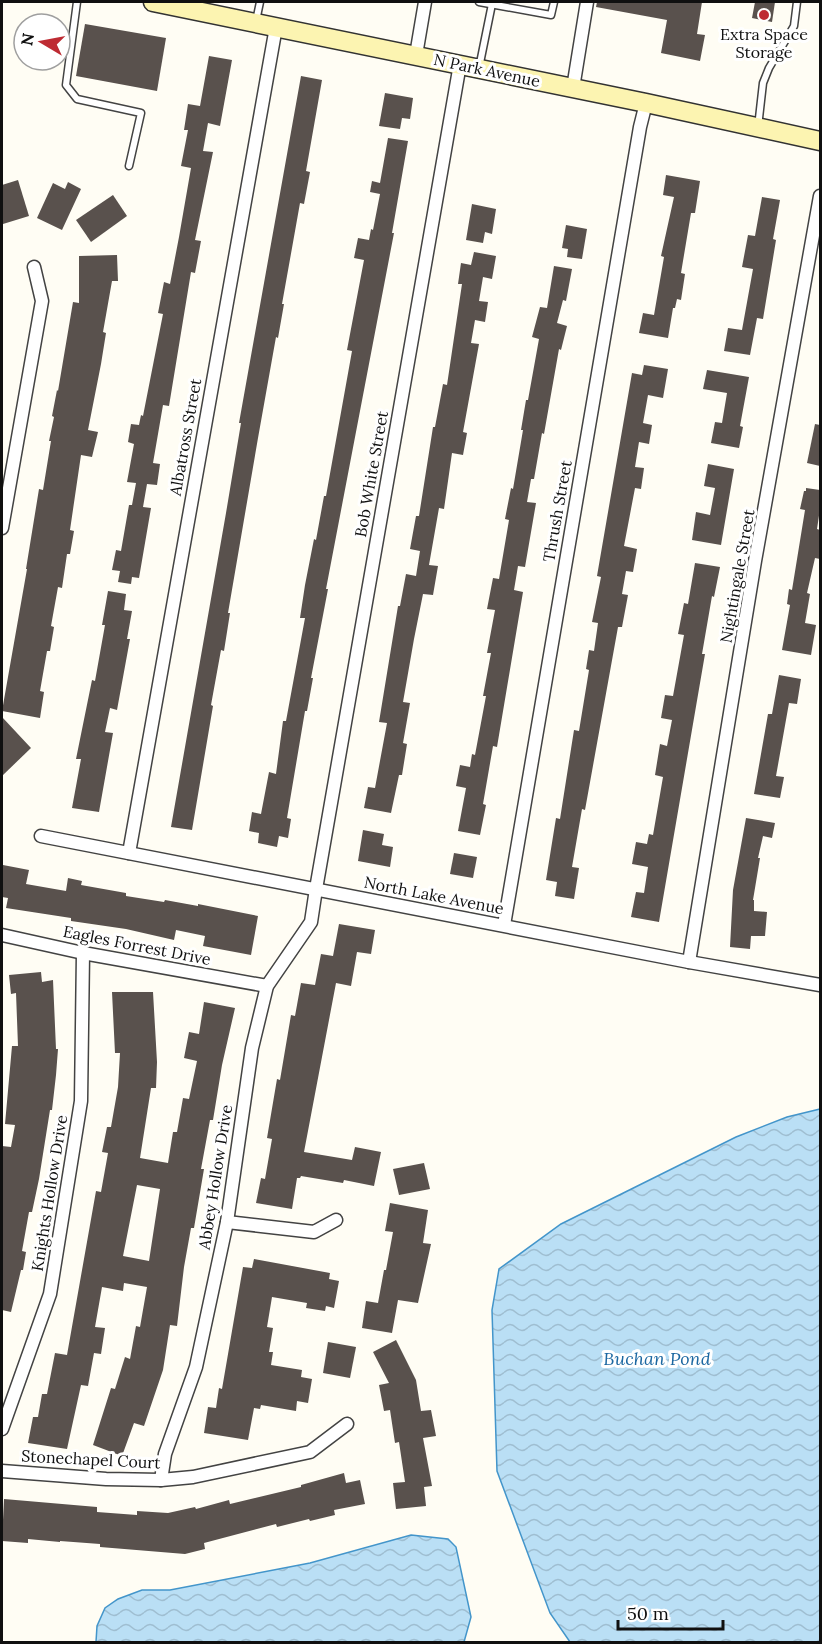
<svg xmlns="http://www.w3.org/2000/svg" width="822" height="1644" font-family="Lora,serif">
  <defs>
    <pattern id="water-waves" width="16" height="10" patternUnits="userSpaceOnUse" patternTransform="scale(1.5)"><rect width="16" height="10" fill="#badff5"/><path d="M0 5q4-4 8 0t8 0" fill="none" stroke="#9fbed1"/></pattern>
  </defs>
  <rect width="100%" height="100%" fill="#fffdf4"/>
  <g fill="url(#water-waves)" stroke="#4395ca" stroke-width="1.5">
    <path d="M820,1109V1642H570L550,1613L497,1471L492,1310L499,1269L561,1224L736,1137L787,1117Z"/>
    <path d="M411,1535L448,1539L456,1547L471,1617L464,1642H96L97,1626L105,1608L118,1599L142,1590H170L310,1563Z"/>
  </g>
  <g fill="#59514d" fill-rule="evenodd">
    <path d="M597,2H702L697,34L705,35L700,61L661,53L667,20L596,7Z"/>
    <path d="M755,2H775L772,22L752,18Z"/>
    <path d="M85,24L166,38L157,91L76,76Z"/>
    <path d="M209,56L232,60L220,126L208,123L203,151L213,152L195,240L201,241L195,273L191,272L169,406L163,405L153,463L160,464L157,485L147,484L143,507L151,508L139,578L132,577L131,584L118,582L120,571L112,570L116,550L121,551L129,505H132L136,483L127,482L134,444L128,442L131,424L139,425L141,415L143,416L163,314L158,313L164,282L170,284L179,237L191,168L181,166L188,130H184L188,104L200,106Z"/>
    <path d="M301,76L322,80L306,171L310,172L304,204L300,203L292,248L282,304H284L278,338L276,337L258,438L228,613H230L224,651L221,650L211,705L213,706L192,830L171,827L226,513L241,423H239Z"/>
    <path d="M385,93L413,98L410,119L402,118L400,129L379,126Z"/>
    <path d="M388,138L408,141L392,233H394L326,589H328L311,678H313L307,711H305L287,818L291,819L288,838L279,836L277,847L258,843L259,833L249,831L252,812L261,814L269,772L276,774L283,721H286L305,618H300L305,585L314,539L316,540L324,496H326L352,351L347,350L364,260L354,258L358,238L369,240L371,229L373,230L380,194L370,192L372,181L380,183Z"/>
    <path d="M666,175L700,181L695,213H691L681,273L685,274L681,300L677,299L675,308H673L668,338L639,333L643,313L654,315L664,257L661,256L674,197L663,195Z"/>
    <path d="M18,180L29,216L3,224L2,218V185Z"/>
    <path d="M68,182L81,189L62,230L37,218L53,183L65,189Z"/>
    <path d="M113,195L127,216L91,242L76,220Z"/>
    <path d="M762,197L780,200L773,239L776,240L763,319L757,318L750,355L724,351L728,328L742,330L753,269L742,267L748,235L755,236Z"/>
    <path d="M472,204L496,209L492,234L485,232L483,243L466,240Z"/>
    <path d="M566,225L587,229L582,259L567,257L568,249L562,248Z"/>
    <path d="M474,252L496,256L492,279L483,277L479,301L488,302L485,322L475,320L471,343L479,344L463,432L467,433L463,455L452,453L444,509L439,508L429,565L438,566L433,595L423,594L414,639L403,702L410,703L403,743L407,744L402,775H399L391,813L364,808L368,787L375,788L387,723L379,722L398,606H400L406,574L416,576L420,551L410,549L416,516H419L433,427H435L443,384L447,385L462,284H458L461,263L471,265Z"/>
    <path d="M117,255L118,281H112L103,332L106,333L101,364L88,430L98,432L92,457L81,455L70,530L74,531L70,554H67L62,588L58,587L51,626L54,627L50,651H47L40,691L44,692L40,718L2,711L27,569H26L39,489L43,490L51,441H49L54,417L52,416L57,390L58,391L73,302L79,303V256Z"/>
    <path d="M554,266L572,269L566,301L563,300L557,323L567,326L561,350L559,349L544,434L542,433L534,479H531L527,502L536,503L525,567L518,566L514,590L523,592L497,747L493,746L483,804L486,805L480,835L458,831L466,788L456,786L460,765L470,767L472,754L475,755L486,696H483L491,653H487L495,610L487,609L493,578L499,579L509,520L505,519L511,488L513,489L523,430H521L526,400H528L539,339L532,337L540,307L547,308Z"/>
    <path d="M644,365L668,369L663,398L648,395L643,423L652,425L649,444L639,442L635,467L644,468L641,489L635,488L624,546L637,549L633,572L626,571L622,594L628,595L622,627H618L585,810L582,809L572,867L579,868L574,899L555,896L557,882L546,880L556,818L560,819L574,730L579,731L589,670L586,669L589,650L594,651L598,623L592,622L601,577L597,576L632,373L642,375Z"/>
    <path d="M707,370L749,377L740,426L743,427L739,448L711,443L715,422L722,423L727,393L703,389Z"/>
    <path d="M815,424L820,425V466L807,463Z"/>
    <path d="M708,464L734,469L721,545L692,540L696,512L710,515L715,488L704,486Z"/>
    <path d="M806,488L820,490V509L817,529L820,530V559L815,558L807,593L810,594L805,623L816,625L811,655L782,650L790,605L787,604L789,589L792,590L805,510L800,509L804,491H806Z"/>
    <path d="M695,563L720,567L714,597L712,596L702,654H705L659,922L631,917L636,892L644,893L648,867L632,864L636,842L647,844L649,834L653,835L663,777L655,775L660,744L667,746L672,720L661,718L665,695L673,696L684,635L678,634L684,603L688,604Z"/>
    <path d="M108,591L126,594L124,610L132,611L127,639H130L117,710L110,708L105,732L113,733L99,812L72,808L81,759H76L92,680L95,681L105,625H102Z"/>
    <path d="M779,675L801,679L797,704L789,703L776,776L784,777L780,798L754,794L768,714H772Z"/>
    <path d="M2,717L31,748L2,776Z"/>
    <path d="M746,818L775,823L772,838L763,836L758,858H760L753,900H754V911L767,912L765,936H751L750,949L730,947L733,890Z"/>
    <path d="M363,830L384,834L382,845L393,847L390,867L358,861Z"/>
    <path d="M454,853L477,857L473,878L450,874Z"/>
    <path d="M3,865L29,870L26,884L66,891L68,878L82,881L81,885L126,893V896L164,902L165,900L198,906V904L258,916L251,955L203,946L205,936L176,930L174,940L126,929L71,921V918L6,908L8,898L2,897Z"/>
    <path d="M339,924L375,930L371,954L357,952L351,986L336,983L304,1152L352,1160L355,1147L381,1152L374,1186L344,1180L343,1183L301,1176L300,1178H297L292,1209L256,1203L261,1178L265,1179L272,1139L267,1138L277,1079L280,1080L291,1015L295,1016L301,983L315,985L321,954L333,956Z"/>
    <path d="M41,972L42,982L53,980L56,1049H58L56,1075L52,1110H50L39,1179L32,1212H29L22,1251L26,1252L23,1270H21L11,1312L2,1310V1146L11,1147L15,1125L5,1124L12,1046H18L16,993L11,994L9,975Z"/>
    <path d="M112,992H153L157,1062L156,1088H151L140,1158L168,1163L173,1132H177L183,1098L189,1099L197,1061L184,1058L189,1032L199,1034L204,1002L235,1008L222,1065L213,1120H210L201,1169H204L194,1228H191L184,1267L177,1326L170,1325L163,1370L144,1426L134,1423L122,1456L93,1445L111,1388L115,1389L125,1357L130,1359L136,1326L140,1327L147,1287L124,1283L123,1291L102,1287L95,1327L105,1328L101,1354L94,1353L88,1386L81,1385L67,1449L28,1443L33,1417H38L42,1394H47L55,1353L67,1355L96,1191L101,1192L108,1153L102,1152L107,1127H111L118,1087L120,1053H115ZM137,1185L160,1189L149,1261L123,1256Z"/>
    <path d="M424,1163L430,1189L399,1195L393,1169Z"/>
    <path d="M390,1203L428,1210L423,1243L431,1244L418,1303L398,1300L392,1333L362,1328L366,1301L378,1303L384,1270H386L393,1232L385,1231Z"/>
    <path d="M254,1259L330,1273L329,1279L339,1281L334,1308L326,1306L325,1311L306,1308L307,1303L272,1297L267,1327L273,1328L269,1352H273L271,1365L302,1370L301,1377L312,1379L308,1403L297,1401L296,1411L261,1405L260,1409L254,1408L248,1440L204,1433L208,1407L216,1408L219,1388L222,1389L243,1267L252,1268Z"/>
    <path d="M396,1340L416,1380L421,1411L431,1410L436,1436L423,1438L432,1486L424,1487L426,1506L396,1509L393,1483L405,1482L399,1442L395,1443L390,1410L384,1411L379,1385L389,1383L373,1352Z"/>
    <path d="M328,1342L356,1347L350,1378L323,1373Z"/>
    <path d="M344,1473L346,1483L360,1480L365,1504L334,1510L335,1515L310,1521L309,1519L277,1527L276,1524L238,1534L204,1543L205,1549L185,1554L100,1547V1544L60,1541V1542L28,1539V1543L2,1541L4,1499L97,1507V1512L137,1515V1511L168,1513L195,1507L196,1509L229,1500L230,1504L301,1487V1485Z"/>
  </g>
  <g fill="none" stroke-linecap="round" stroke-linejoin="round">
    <g stroke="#434343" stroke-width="9">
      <g id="lane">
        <path d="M77,2L66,85L77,99L141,113L129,166"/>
        <path d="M479,2L551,15L554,2"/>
        <path d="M256,21L260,2"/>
        <path d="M479,68L492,4"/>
        <path d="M758,127L763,83L769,68L794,26L797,2"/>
      </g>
    </g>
    <g stroke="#434343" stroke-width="15">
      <g id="street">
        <path d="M416,55L425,2"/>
        <path d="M573,88L587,2"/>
        <path d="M2,528L42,301L34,267"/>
        <path d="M41,836L689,962L820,985"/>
        <path d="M129,853L276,27"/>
        <path d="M504,925L640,127L646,103"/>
        <path d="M2,935L83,953L267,986"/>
        <path d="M689,962L755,561L820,196"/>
        <path d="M227,1222L314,1232L336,1220"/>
        <path d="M2,1429L50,1294L81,1101L83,953"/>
        <path d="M2,1471L106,1479L161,1480L193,1477L310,1452L347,1424"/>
        <path d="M161,1480L165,1454L196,1367L227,1222L252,1048L267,986L311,922L316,889L460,64"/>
      </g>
    </g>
    <g stroke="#323232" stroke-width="21">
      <path id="secondary" d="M153,2L646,103L820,141"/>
    </g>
    <use href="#lane" stroke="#fff" stroke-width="6"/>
    <use href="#street" stroke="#fff" stroke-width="12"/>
    <use href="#secondary" stroke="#fcf4b1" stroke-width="18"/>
  </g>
  <circle fill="#be2b33" stroke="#fff" stroke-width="2" cx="764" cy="15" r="6"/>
  <g text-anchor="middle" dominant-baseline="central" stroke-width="6" stroke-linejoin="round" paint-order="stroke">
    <g font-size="16" fill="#101010" stroke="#fff">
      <text x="764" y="34">Extra Space<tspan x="764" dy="18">Storage</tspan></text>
    </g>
    <g font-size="16" fill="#101010" stroke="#fff">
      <text transform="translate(487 70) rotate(12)">N Park Avenue</text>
      <text transform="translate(185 437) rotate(-80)">Albatross Street</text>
      <text transform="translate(371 474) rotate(-80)">Bob White Street</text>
      <text transform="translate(557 511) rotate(-80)">Thrush Street</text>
      <text transform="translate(737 576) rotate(-80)">Nightingale Street</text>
      <text transform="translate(434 895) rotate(11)">North Lake Avenue</text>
      <text transform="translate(137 945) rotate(11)">Eagles Forrest Drive</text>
      <text transform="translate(215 1177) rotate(-81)">Abbey Hollow Drive</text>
      <text transform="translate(49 1193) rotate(-81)">Knights Hollow Drive</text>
      <text transform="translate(91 1459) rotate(3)">Stonechapel Court</text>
    </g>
    <g font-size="18" font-style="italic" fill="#1b67a1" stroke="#fff">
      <text x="657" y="1358">Buchan Pond</text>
    </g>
  </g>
  <rect width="822" height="1644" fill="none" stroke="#101010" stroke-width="6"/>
  <g transform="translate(42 42) rotate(280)"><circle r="28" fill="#ffffff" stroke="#9f9f9f" stroke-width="1.5"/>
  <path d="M0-4.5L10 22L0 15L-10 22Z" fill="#be2b33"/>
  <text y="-9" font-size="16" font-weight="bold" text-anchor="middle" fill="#101010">N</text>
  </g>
  <path d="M618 1620v9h105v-9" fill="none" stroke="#101010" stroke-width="3"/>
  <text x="627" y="1620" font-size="18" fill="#101010" stroke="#ffffff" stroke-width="4.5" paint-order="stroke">50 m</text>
</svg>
